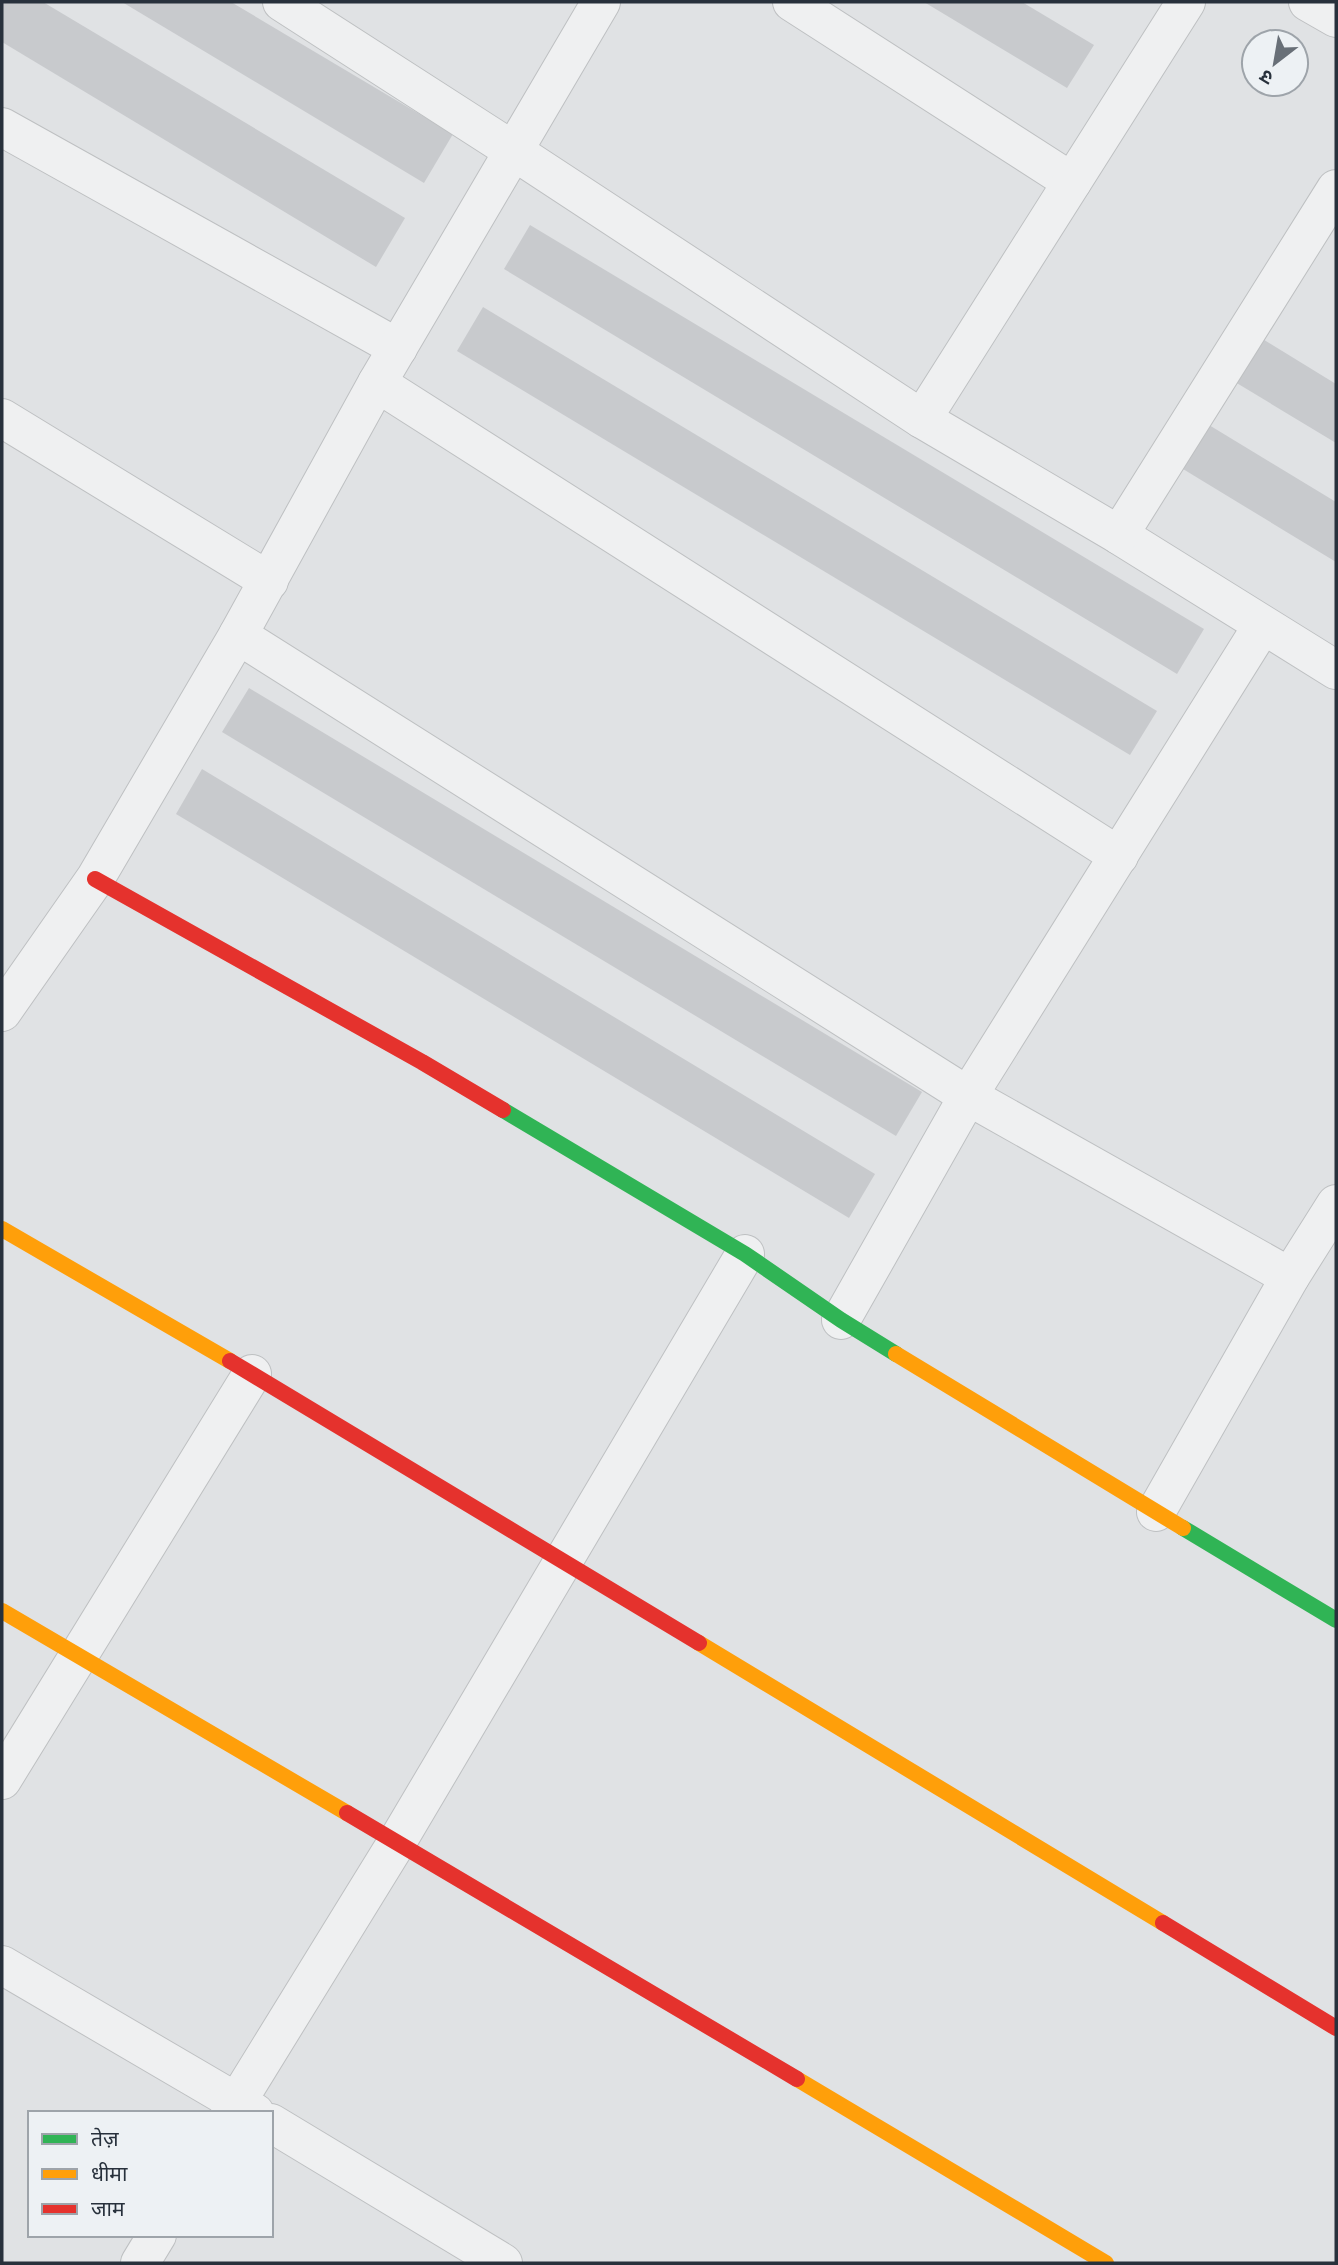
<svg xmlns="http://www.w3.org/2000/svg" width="1338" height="2265" font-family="'Fira Sans Condensed','Noto Sans Devanagari',sans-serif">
  <rect width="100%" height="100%" fill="#e0e2e4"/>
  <g fill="#c8cacd">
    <path d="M2,2H43L405,218L376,267L2,42Z"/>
    <path d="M122,2H231L453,134L424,183Z"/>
    <path d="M924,2H1022L1094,45L1067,88Z"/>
    <path d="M530,225L1204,629L1177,674L504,269Z"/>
    <path d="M483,307L1157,711L1130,755L457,351Z"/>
    <path d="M1261,338L1336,384V443L1235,382Z"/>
    <path d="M1209,425L1336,502V562L1183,469Z"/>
    <path d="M249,688L922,1092L896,1136L222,732Z"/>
    <path d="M202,769L875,1174L849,1218L176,814Z"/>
  </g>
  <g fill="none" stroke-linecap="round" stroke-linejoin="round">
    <g stroke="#bec0c2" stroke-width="40">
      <g id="street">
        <path d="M282,2L512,150L922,419L1119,535L1336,670"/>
        <path d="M792,2L1072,182"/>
        <path d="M1308,2L1336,18"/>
        <path d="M2,127L398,348"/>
        <path d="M377,383L1119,856"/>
        <path d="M2,418L269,581"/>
        <path d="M922,419L1186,2"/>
        <path d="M1119,535L1336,189"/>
        <path d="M238,635L968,1096L1290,1277"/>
        <path d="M2,1012L95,879L238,635L377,383L601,2"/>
        <path d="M841,1320L968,1096L1262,626"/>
        <path d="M1156,1512L1290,1277L1336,1204"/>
        <path d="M2,1780L252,1374"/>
        <path d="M2,1965L255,2113"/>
        <path d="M230,2113L397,1842L745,1254"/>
        <path d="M271,2123L503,2263"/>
        <path d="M140,2263L157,2235"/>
      </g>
    </g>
    <use href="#street" stroke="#eff0f1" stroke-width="38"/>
    <g stroke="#30b455" stroke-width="16">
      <path d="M503,1110L745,1254L841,1320L896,1354"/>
      <path d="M1183,1528L1336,1620"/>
    </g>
    <g stroke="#ff9f0a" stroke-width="16">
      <path d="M2,1229L230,1361"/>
      <path d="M896,1354L1183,1528"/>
      <path d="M2,1611L347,1813"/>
      <path d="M699,1643L1163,1923"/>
      <path d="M797,2079L1106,2263"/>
    </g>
    <g stroke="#e5322d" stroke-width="16">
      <path d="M95,879L422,1062L503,1110"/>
      <path d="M230,1361L699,1643"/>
      <path d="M347,1813L797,2079"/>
      <path d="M1163,1923L1336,2028"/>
    </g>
  </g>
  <rect width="1338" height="2265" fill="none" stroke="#28313c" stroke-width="7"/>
  <rect x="28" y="2111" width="245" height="126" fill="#edf1f4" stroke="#9ea4aa" stroke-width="2"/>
  <rect x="42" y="2134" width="35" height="10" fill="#30b455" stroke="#9ea4aa" stroke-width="2"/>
  <text x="91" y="2146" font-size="21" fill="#28313c">तेज़</text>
  <rect x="42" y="2169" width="35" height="10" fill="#ff9f0a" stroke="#9ea4aa" stroke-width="2"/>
  <text x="91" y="2181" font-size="21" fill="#28313c">धीमा</text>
  <rect x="42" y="2204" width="35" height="10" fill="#e5322d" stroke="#9ea4aa" stroke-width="2"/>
  <text x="91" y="2216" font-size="21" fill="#28313c">जाम</text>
  <g transform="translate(1275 63) rotate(211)"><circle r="33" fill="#edf1f4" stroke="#9ea4aa" stroke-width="2"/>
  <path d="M0-5L12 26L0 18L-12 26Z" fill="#686f77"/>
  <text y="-10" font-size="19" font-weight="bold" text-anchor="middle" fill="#28313c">उ</text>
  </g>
</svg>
